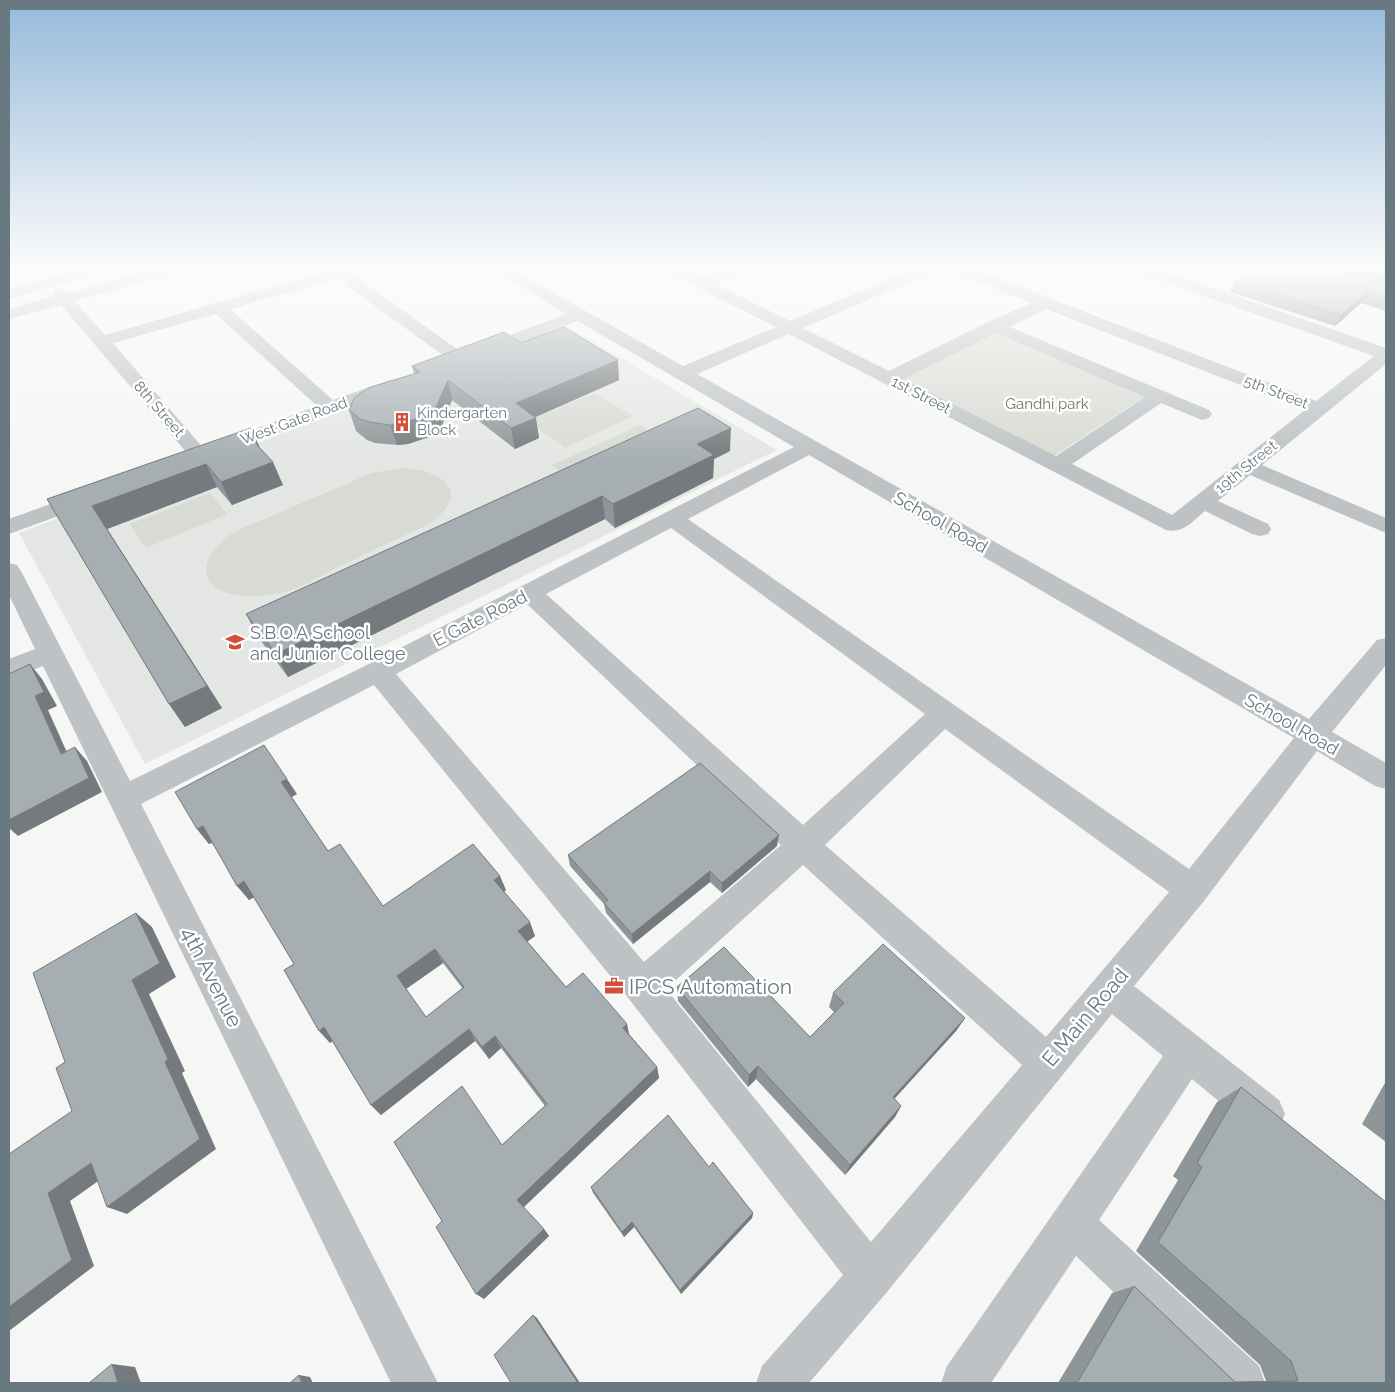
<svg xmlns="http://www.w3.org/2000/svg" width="1395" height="1392" font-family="Raleway,sans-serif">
  <rect width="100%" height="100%" fill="#f6f6f4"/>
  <path fill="#e4e6e4" d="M567,326L777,450L145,764L19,533Z"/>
  <g fill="#d7dbd3">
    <path d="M993,330L1146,396L1051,458L898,378Z"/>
    <path d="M594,393L633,416L565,448L528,421Z"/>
    <path d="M640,425L665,441L576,484L552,465Z"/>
    <path d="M404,468C443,470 473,493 429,524C398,539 367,553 336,568C322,575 307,585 291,590C269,597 238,601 217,588C190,570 219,541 236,531L372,473Z"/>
    <path d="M210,493L227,514L146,548L130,524Z"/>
  </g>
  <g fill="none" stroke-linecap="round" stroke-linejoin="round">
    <g fill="#bec2c5" fill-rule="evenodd">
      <path d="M87,267H113L110,270L9,299V289Z"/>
      <path d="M162,267H188L185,270L75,301L105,335L328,271L324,267H342L467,356L470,360L467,364L461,365L455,364L338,279L230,309L333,400L390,380L397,382L399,386L397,390L219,455L212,453L209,449L212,445L317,406L216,314L113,343L210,456L207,460L200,462L193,460L61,305L9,319V309L54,296L52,293L54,290L60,288L68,293Z"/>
      <path d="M488,267H508L683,366L776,327L662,270L659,267H680L702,278L731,267H754L751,270L715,284L790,321L918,267H940L937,270L803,328L889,371L988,322L1032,303L949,270L946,267H969L1316,401L1374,356L1131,270L1128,267H1152L1386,348V364L1262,465L1386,518V533L1250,475L1218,501L1268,524L1271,529L1268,534L1260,536L1252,534L1205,511C1193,521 1183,534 1166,530L789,334L697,374L1309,719L1377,640L1386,638V665L1332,732L1386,763V789L1375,786L1317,751L1204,901L1134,986L1279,1100L1285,1114L1279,1128L1265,1134L1251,1128L1192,1079L1099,1220L1259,1366L1265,1383H1208L1076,1256L991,1383H941L947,1366L1163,1056L1112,1014L887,1292L809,1383H756L762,1366L843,1275L629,999L374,685L141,804L438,1383H391L43,666L9,680V659L35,649L9,595V563L17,565L21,571L130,781L369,664L794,447L578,321L487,356L481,357L475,356L472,352L475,348L566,314ZM1046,309L1305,410L1172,515L1072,464L1161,403L1202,420L1209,418L1212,414L1209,410L1010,327ZM996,333L1145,397L1056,456L903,379ZM809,455L1294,738L1189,869L688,519ZM671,528L925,714L803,825L546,594ZM527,604L781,845L644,962L396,674ZM945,729L1169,892L1046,1037L825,845ZM803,865L1022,1065L871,1242L666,989Z"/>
      <path d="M89,490L97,492L100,497L97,502L9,534V519Z"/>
    </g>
  </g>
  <g fill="#8f9699" fill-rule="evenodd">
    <path d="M1227,267H1329L1386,285V311L1361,303L1335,326L1230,292L1235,281L1248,274Z"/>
    <path d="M1333,267H1386V284Z"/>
    <path d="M521,343L619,380L535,417L539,438L515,449L452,400L442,425L437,431L429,437L408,444L397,445L375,443L367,440L356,431L349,410L414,374L412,366Z"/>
    <path d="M260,448L283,485L232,505L217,487L107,529L222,708L185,727L169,704L47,499Z"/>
    <path d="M730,451L714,459L713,478L615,528L605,519L288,677L258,637L246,614Z"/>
    <path d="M297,794L292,797L328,851L383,906L506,890L504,892L535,936L527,941L566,987L627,1024L629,1034L657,1067L659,1078L523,1207L544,1229L549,1236L484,1299L442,1221L502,1145L545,1106L501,1048L489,1059L475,1041L381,1115L371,1105L332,1041L330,1043L294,964L254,897L249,900L212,843L209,844L197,829ZM443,963L463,989L426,1017L406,989Z"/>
    <path d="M777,846L722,893L710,882L633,944L606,913L604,904L570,866L568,855Z"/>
    <path d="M677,987L810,1037L834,1012L829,1007L833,993L965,1018L956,1031L894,1099L901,1106L895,1117L845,1175L756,1079L748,1087L678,1001Z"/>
    <path d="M1386,1081V1142L1362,1124Z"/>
    <path d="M1241,1087L1386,1383H1058L1112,1293L1134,1286L1235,1382L1266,1381L1260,1365L1136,1251L1178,1180L1173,1176L1217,1102Z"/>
    <path d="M709,1167L753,1213L752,1218L681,1294L634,1227L624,1237L593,1193L591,1187Z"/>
  </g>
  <g fill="#747a7d">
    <path d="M1367,292L1361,303L1335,326L1341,315Z"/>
    <path d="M618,360L619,380L520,424L516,403Z"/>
    <path d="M448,380L452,400L442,425L437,431L429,437L408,444L397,445L390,425Z"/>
    <path d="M536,418L539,438L515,449L511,428Z"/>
    <path d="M251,428L261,450L273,462L283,485L232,505L221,482L257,445Z"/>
    <path d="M731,428L730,451L714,459L713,478L615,528L613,504L697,444Z"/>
    <path d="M206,464L217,487L107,529L222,708L185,727L169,704L92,506Z"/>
    <path d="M602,496L605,519L288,677L276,654Z"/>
    <path d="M30,664L42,679L57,706L48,710L74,768L61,754L35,696Z"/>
    <path d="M75,747L87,761L102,792L18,836L9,828V820Z"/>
    <path d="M287,779L297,794L291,797L281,782Z"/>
    <path d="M203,826L215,841L209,844L197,829Z"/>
    <path d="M779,835L777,846L722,893V883Z"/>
    <path d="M710,871V882L633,944L632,934Z"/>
    <path d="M500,876L506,890L500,895L494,880Z"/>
    <path d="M244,881L256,896L249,900L237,886Z"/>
    <path d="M136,913L152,927L176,977L149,994L185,1071L182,1073L216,1149L127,1214L107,1207L165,1062L132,980Z"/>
    <path d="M530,922L535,936L523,945L518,931Z"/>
    <path d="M435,949L443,963L406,989L397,976Z"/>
    <path d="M965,1018L956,1031L886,1108L893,1097Z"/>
    <path d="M627,1024L629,1036L623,1028Z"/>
    <path d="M324,1027L335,1039L330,1043L319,1031Z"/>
    <path d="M469,1029L475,1041L381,1115L371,1105Z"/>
    <path d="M495,1036L501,1048L489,1059L482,1047Z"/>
    <path d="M758,1066L756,1079L748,1087L749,1075Z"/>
    <path d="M657,1067L659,1078L523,1208L517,1200Z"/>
    <path d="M901,1106L895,1117L845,1175L850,1165Z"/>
    <path d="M91,1163L111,1172L70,1201L94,1266L9,1331V1307L48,1193Z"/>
    <path d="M753,1213L752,1218L681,1294L680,1290Z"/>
    <path d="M632,1222L634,1227L624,1237L622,1232Z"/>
    <path d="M544,1229L549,1236L484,1299L476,1294Z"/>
    <path d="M533,1315L537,1318L580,1383H578Z"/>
    <path d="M112,1364L135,1367L141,1383H118Z"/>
    <path d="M299,1375L310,1377L313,1383H302Z"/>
  </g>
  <g fill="#a6aeb2" stroke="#747a7d" fill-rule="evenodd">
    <path d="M1260,267H1329L1386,285V298L1367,292L1341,315L1235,281Z"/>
    <path d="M1372,267H1386V272Z"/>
    <path d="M564,327L618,360L516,403L536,418L511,428L448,380L437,405L432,411L424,416L402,423L390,425L369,422L360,419L349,410L354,398L368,388L420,372L412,366L504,332L521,343Z"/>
    <path d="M698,408L731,428L697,444L714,455L613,504L602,496L276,654L246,614Z"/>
    <path d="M251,428L257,445L273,462L221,482L206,464L92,506L207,686L169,704L47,499Z"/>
    <path d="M30,664L44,692L35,696L61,754L75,747L89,778L9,820V674Z"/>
    <path d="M264,745L287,779L281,782L328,851L340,844L383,906L473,844L500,876L494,880L530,922L518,931L566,987L583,973L627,1024L623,1028L657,1067L517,1200L544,1229L476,1294L436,1227L442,1221L394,1142L462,1086L502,1145L547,1104L495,1036L482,1047L469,1029L371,1105L324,1027L319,1031L284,970L294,964L244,881L237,886L203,826L197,829L175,792ZM435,949L464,987L426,1017L397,976Z"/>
    <path d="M700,763L779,835L722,883L710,871L632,934L604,903L608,900L568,855Z"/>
    <path d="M136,913L160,963L132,980L168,1059L165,1062L200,1139L107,1207L91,1163L48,1193L72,1260L9,1307V1154L72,1111L56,1068L65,1062L33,973Z"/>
    <path d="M883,944L965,1018L893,1097L901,1106L850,1165L758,1066L749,1075L677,987L724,947L810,1037L844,1003L833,993Z"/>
    <path d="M1241,1087L1386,1202V1383H1077L1134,1286L1235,1382L1298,1381L1291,1361L1158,1242L1202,1167L1197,1163Z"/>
    <path d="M668,1115L709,1167L713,1162L753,1213L680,1290L632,1222L622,1232L591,1187Z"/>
    <path d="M533,1315L578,1383H511L494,1355Z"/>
    <path d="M112,1364L118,1383H89Z"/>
    <path d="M299,1375L302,1383H290Z"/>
  </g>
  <linearGradient id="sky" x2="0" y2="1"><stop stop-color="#95badb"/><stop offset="0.58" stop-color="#fbfbfa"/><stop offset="1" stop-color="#fbfbfa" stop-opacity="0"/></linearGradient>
  <rect width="1395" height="462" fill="url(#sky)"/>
  <defs>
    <g id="building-bare" transform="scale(1.5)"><path d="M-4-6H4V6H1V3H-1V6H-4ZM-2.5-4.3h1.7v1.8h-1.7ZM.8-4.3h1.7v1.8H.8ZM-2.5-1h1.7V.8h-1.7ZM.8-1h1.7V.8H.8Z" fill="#d24f39" stroke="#fff" stroke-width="2.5" paint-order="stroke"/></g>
    <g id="school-bare" transform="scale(1.5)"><path d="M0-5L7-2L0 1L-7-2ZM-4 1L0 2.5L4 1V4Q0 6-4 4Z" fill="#d24f39" stroke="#fff" stroke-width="2.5" paint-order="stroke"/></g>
    <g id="office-bare" transform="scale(1.5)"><path d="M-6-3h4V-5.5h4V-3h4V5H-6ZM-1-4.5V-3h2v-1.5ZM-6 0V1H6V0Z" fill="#d24f39" stroke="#fff" stroke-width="2.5" paint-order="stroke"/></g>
  </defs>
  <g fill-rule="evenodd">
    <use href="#building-bare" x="402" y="422"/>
    <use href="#school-bare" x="235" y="642"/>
    <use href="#office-bare" x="614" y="986"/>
  </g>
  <g text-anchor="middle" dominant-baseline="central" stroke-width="5" stroke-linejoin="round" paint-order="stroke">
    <g font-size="15" fill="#697982" stroke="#fff">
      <text transform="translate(1276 392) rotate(21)">5th Street</text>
      <text transform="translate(921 395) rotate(27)">1st Street</text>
      <text transform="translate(159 409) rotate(49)">8th Street</text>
      <text transform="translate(294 421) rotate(-20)">West Gate Road</text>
      <text transform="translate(1246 467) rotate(-39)">19th Street</text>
    </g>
    <g font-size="15" fill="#6c7a67" stroke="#fff">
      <text x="1047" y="404">Gandhi park</text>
    </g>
    <g font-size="15" fill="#697982" stroke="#fff" text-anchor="start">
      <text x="417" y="413">Kindergarten<tspan x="417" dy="17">Block</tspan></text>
    </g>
    <g font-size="18" fill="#697982" stroke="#fff">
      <text transform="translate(941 522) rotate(30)">School Road</text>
      <text transform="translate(480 618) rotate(-27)">E Gate Road</text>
      <text transform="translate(1292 724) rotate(30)">School Road</text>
    </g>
    <g font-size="18" fill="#697982" stroke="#fff" text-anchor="start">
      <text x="250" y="632">S.B.O.A School<tspan x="250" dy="21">and Junior College</tspan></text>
    </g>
    <g font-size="21" fill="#697982" stroke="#fff">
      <text transform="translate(212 977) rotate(63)">4th Avenue</text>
      <text transform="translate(1085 1017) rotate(-50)">E Main Road</text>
    </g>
    <g font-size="21" fill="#697982" stroke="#fff" text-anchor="start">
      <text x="629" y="986">IPCS Automation</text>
    </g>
  </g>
  <rect width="1395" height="1392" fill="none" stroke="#697982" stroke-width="20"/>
</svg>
